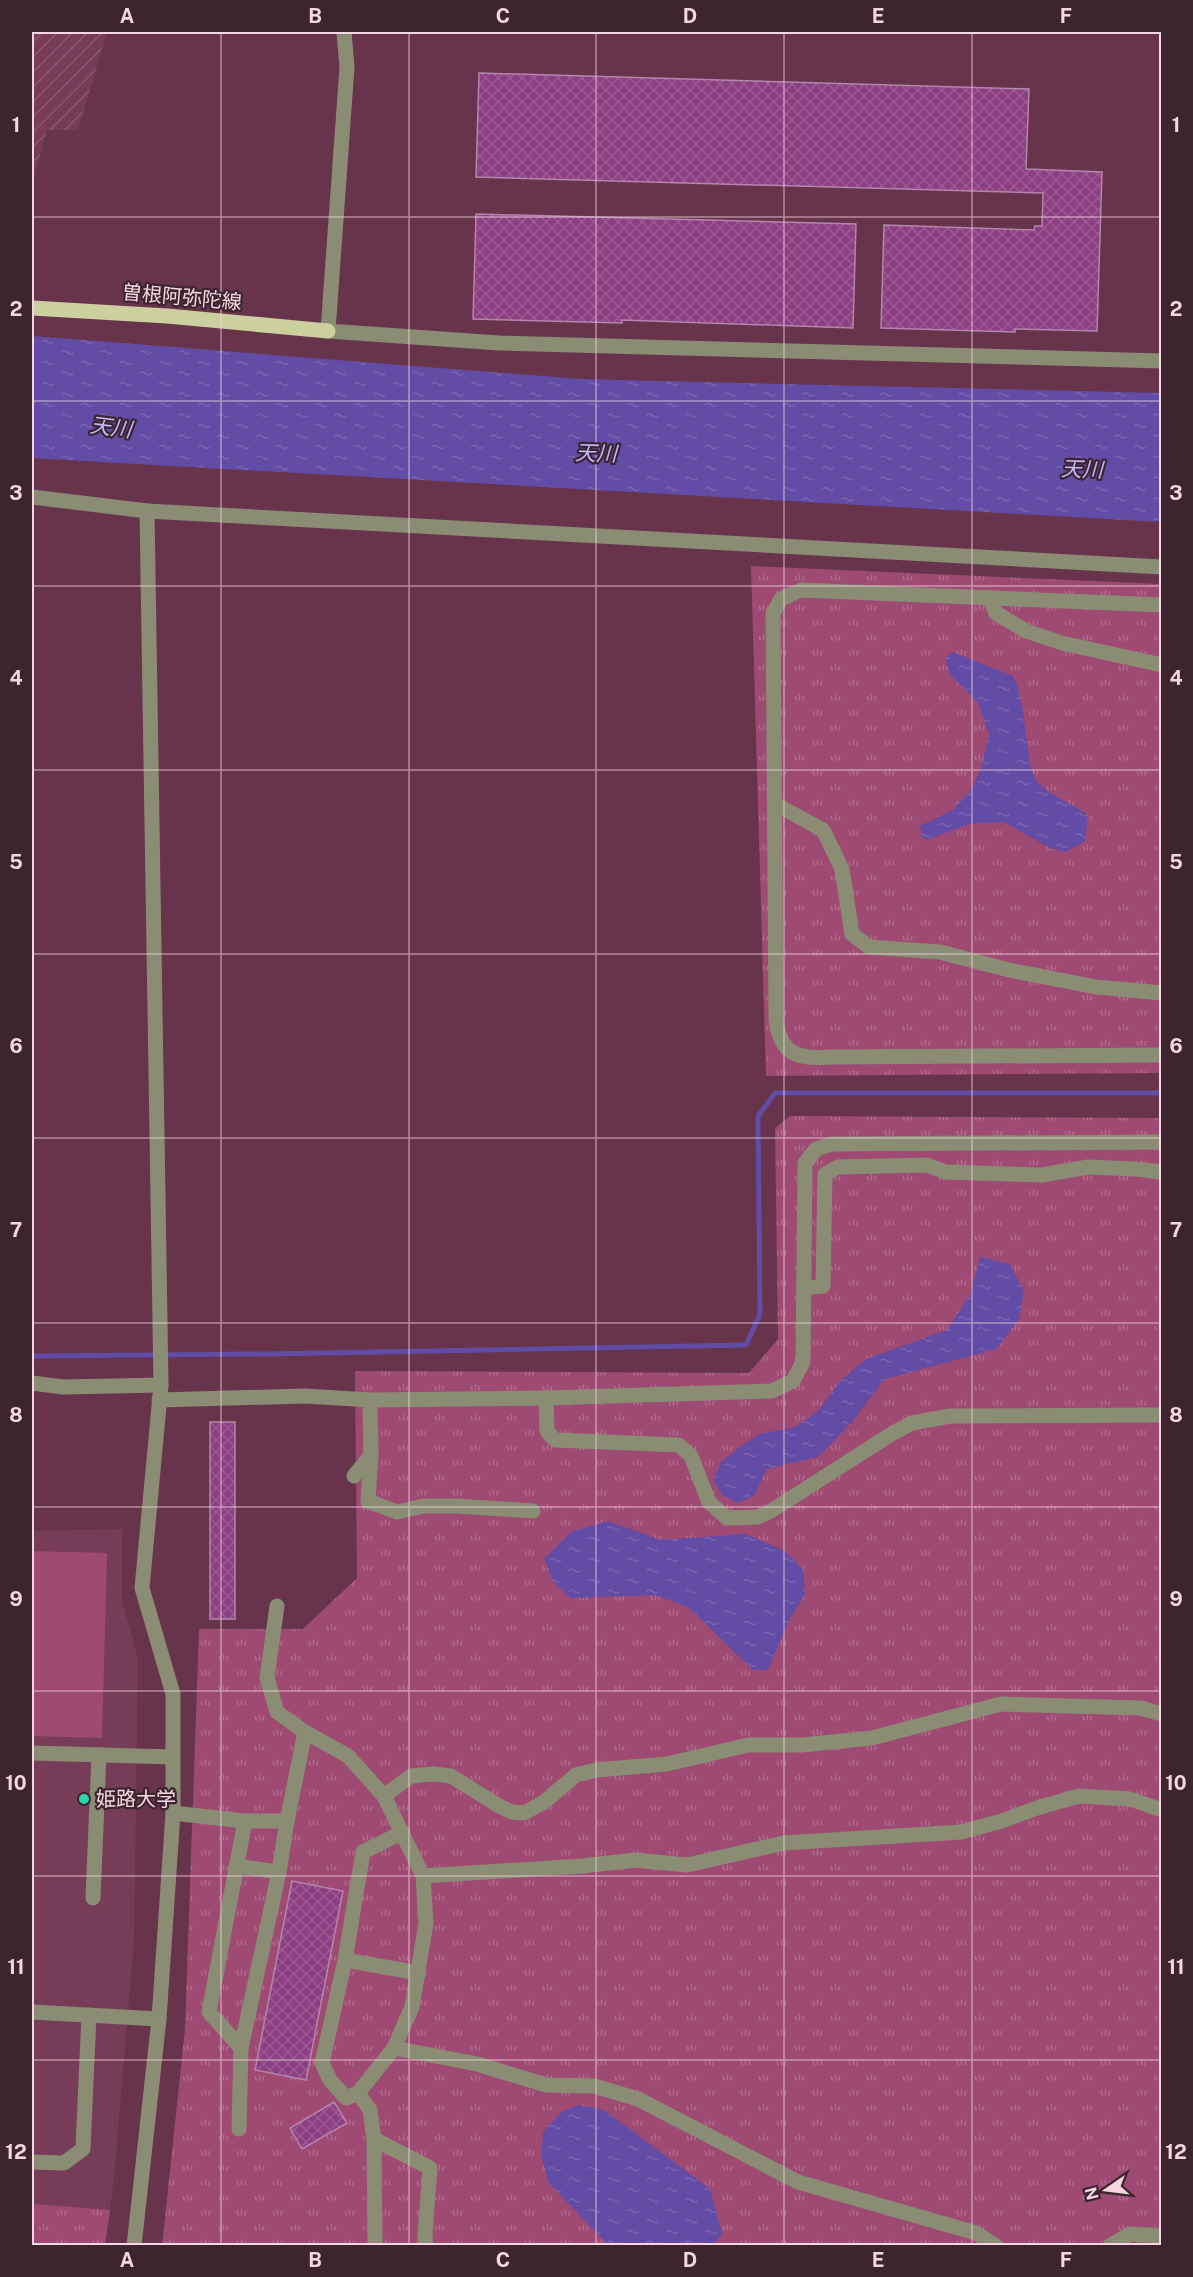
<svg xmlns="http://www.w3.org/2000/svg" width="1193" height="2277" font-family="'Public Sans','Noto Sans JP',sans-serif">
  <defs>
    <pattern id="industrial-furrows" width="10" height="10" patternUnits="userSpaceOnUse" patternTransform="scale(1.5)"><rect width="10" height="10" fill="#773d58"/><path d="M-1 1l2-2M0 10L10 0M9 11l2-2" fill="none" stroke="#8b5870"/></pattern>
    <pattern id="grass-tufts" width="24" height="20" patternUnits="userSpaceOnUse" patternTransform="scale(1.5)"><rect width="24" height="20" fill="#9e4a72"/><path d="M3 7l-1-3M5 7V3M7 7l1-3M15 17l-1-3M17 17v-4M19 17l1-3" fill="none" stroke="#b16c8c"/></pattern>
    <pattern id="water-ripples" width="26" height="14" patternUnits="userSpaceOnUse" patternTransform="scale(1.5)"><rect width="26" height="14" fill="#624ca5"/><path d="M2 4q2-2 4 0t4 0M15 11q2-2 4 0t4 0" fill="none" stroke="#7965b1"/></pattern>
    <pattern id="building-cross-hatch" width="8" height="8" patternUnits="userSpaceOnUse" patternTransform="scale(1.5)"><rect width="8" height="8" fill="#8c3f83"/><path d="M0 0l8 8M0 8l8-8" fill="none" stroke="#9d5a94"/></pattern>
  </defs>
  <rect width="100%" height="100%" fill="#67344c"/>
  <path fill="#773d58" d="M122,1529V1601L138,1658L134,1940L114,2179L105,2245H32V1531Z"/>
  <path fill="url(#industrial-furrows)" d="M32,32H107L78,130H47L32,185Z"/>
  <g fill="url(#grass-tufts)">
    <path d="M751,566L1161,584V1073L766,1076Z"/>
    <path d="M790,1116L1161,1118V2245L162,2246L185,2029L199,1629H303L357,1578L355,1371L749,1373L778,1339L775,1128Z"/>
    <path d="M32,2204L110,2210L105,2245H32Z"/>
  </g>
  <path fill="#9e4a72" d="M32,1551L107,1553L102,1738L32,1736Z"/>
  <g fill="url(#water-ripples)">
    <path d="M32,336L580,379L1161,393V522L32,458Z"/>
    <path d="M953,652L1013,676C1023,697 1024,721 1027,743C1029,754 1029,770 1036,779C1045,795 1074,803 1088,816L1085,841L1066,852L1050,848L1004,822L968,824L928,840L921,837L920,826L954,809L972,788L981,768L989,735L978,703L950,675L945,658Z"/>
    <path d="M980,1257L1010,1264L1024,1292L1019,1319L997,1349L885,1379L852,1422L818,1457L767,1469L754,1496L738,1503L722,1495L713,1480L721,1462L741,1446L760,1434L795,1427L817,1412L842,1379L866,1359L947,1330L970,1295Z"/>
    <path d="M608,1521L661,1540L745,1534L785,1551L803,1569L805,1595L790,1618L768,1670H753L688,1607L655,1595L570,1598L553,1581L544,1559L572,1531Z"/>
    <path d="M579,2105L604,2110L710,2189L722,2233L714,2245H608L549,2183L541,2156L543,2132L561,2112Z"/>
  </g>
  <g fill="none" stroke-linecap="round" stroke-linejoin="round">
    <path stroke="#624ca5" stroke-width="5" d="M32,1356L268,1354L746,1345L760,1314L758,1116L775,1093H1162"/>
  </g>
  <g fill="url(#building-cross-hatch)" stroke="#b486ad" stroke-width="1.5">
    <path d="M479,73L1029,89L1026,169L1102,172L1097,331L1015,329V332L881,328L884,225L1034,230L1035,226H1042L1043,193L476,177Z"/>
    <path d="M476,214L856,224L853,328L622,320V323L473,319Z"/>
    <rect x="210" y="1422" width="25" height="197"/>
    <path d="M292,1881L343,1891L306,2080L255,2070Z"/>
    <path d="M334,2102L347,2123L302,2149L290,2128Z"/>
  </g>
  <g fill="none" stroke-linecap="round" stroke-linejoin="round">
    <g stroke="#8a8d74" stroke-width="15">
      <path d="M344,32L347,67L328,331L499,343L1162,361"/>
      <path d="M32,497L147,511"/>
      <path d="M989,597L996,613L1026,631L1062,643L1162,665"/>
      <path d="M1162,605L801,590L781,599L773,614L776,1019C780,1053 796,1060 829,1057L1162,1055"/>
      <path d="M775,804L823,830L842,869L852,934L869,947L940,952L1009,970L1096,987L1162,993"/>
      <path d="M804,1288L823,1286L825,1174L838,1167L927,1165L946,1172L1042,1175L1088,1167L1135,1169L1162,1172"/>
      <path d="M32,1383L63,1387L161,1385"/>
      <path d="M546,1398L547,1431L555,1440L679,1445L691,1456L709,1502L727,1518L758,1517L771,1511L893,1433L912,1423L950,1416L1162,1415"/>
      <path d="M159,1400L305,1396L370,1400L371,1455L354,1476"/>
      <path d="M370,1400L546,1398L772,1391L793,1381L803,1362L805,1163L816,1149L832,1144L1162,1142"/>
      <path d="M371,1455L368,1501L397,1512L424,1506H456L533,1511"/>
      <path d="M277,1606L267,1678L277,1712L305,1732L348,1756L384,1796L423,1876L426,1923L412,2007L394,2048L358,2093L346,2098L330,2080L322,2063L345,1960L363,1852L403,1832"/>
      <path d="M32,1753L172,1757"/>
      <path d="M384,1796L411,1776L433,1774L451,1776L499,1806L512,1812L524,1813L544,1802L576,1775L596,1770L667,1764L748,1745H802L872,1738L1001,1704L1140,1708L1162,1714"/>
      <path d="M173,1813L245,1821H287"/>
      <path d="M236,1866L279,1872"/>
      <path d="M423,1876L582,1866L635,1860L687,1865L784,1843L961,1832L1002,1821L1040,1807L1079,1796L1130,1799L1162,1810"/>
      <path d="M93,1898L99,1755"/>
      <path d="M345,1960L419,1973"/>
      <path d="M32,2012L159,2019"/>
      <path d="M241,2048L209,2012L245,1821"/>
      <path d="M394,2048L477,2064L546,2085L594,2086L638,2099L798,2182L976,2233L996,2246"/>
      <path d="M358,2093L370,2110L374,2139L375,2246"/>
      <path d="M239,2129L241,2048L279,1872L287,1821L305,1732"/>
      <path d="M374,2139L430,2168L425,2234L426,2246"/>
      <path d="M32,2162L64,2163L83,2149L89,2015"/>
      <path d="M134,2246L159,2019L173,1813V1694L142,1588L161,1385L147,511L1162,567"/>
      <path d="M1110,2246L1130,2234L1162,2236"/>
    </g>
    <path stroke="#ccd09e" stroke-width="15" d="M32,308L167,316L328,331"/>
  </g>
  <path fill="none" stroke="#f6d6e2" stroke-width="1.5" stroke-opacity="0.55" d="M221,32V2246M409,32V2246M596,32V2246M784,32V2246M972,32V2246M32,217H1162M32,401H1162M32,586H1162M32,770H1162M32,954H1162M32,1138H1162M32,1323H1162M32,1507H1162M32,1691H1162M32,1876H1162M32,2060H1162"/>
  <circle fill="#29d5ad" stroke="#3d2530" stroke-width="2" cx="84" cy="1799" r="6"/>
  <g text-anchor="middle" dominant-baseline="central" stroke-width="4.5" stroke-linejoin="round" paint-order="stroke">
    <g font-size="20" fill="#f6d6e2" stroke="#3d2530">
      <text transform="translate(182 297) rotate(5)">曽根阿弥陀線</text>
    </g>
    <g font-size="20" fill="#f6d6e2" stroke="#3d2530" text-anchor="start">
      <text x="96" y="1799">姫路大学</text>
    </g>
    <g font-size="21" font-style="italic" fill="#c3b7fe" stroke="#3d2530">
      <text transform="translate(111 427) rotate(7)">天川</text>
      <text transform="translate(596 453) rotate(2)">天川</text>
      <text transform="translate(1082 469) rotate(2)">天川</text>
    </g>
  </g>
  <rect width="1193" height="2277" fill="none" stroke="#3d2530" stroke-width="66"/>
  <g transform="translate(1106 2190) rotate(256)" stroke="#3d2530" stroke-width="4.5" paint-order="stroke">
  <path d="M0-4.5L10 22L0 15L-10 22Z" fill="#f6d6e2"/>
  <text y="-9" font-size="16" font-weight="bold" text-anchor="middle" fill="#f6d6e2">N</text>
  </g>
  <rect x="33" y="33" width="1127" height="2211" fill="none" stroke="#f6d6e2" stroke-width="2"/>
  <g font-size="20" text-anchor="middle" font-weight="bold" fill="#f6d6e2">
    <text x="127" y="23">A</text>
    <text x="315" y="23">B</text>
    <text x="503" y="23">C</text>
    <text x="690" y="23">D</text>
    <text x="878" y="23">E</text>
    <text x="1066" y="23">F</text>
    <text x="16" y="132">1</text>
    <text x="1176" y="132">1</text>
    <text x="16" y="316">2</text>
    <text x="1176" y="316">2</text>
    <text x="16" y="500">3</text>
    <text x="1176" y="500">3</text>
    <text x="16" y="685">4</text>
    <text x="1176" y="685">4</text>
    <text x="16" y="869">5</text>
    <text x="1176" y="869">5</text>
    <text x="16" y="1053">6</text>
    <text x="1176" y="1053">6</text>
    <text x="16" y="1237">7</text>
    <text x="1176" y="1237">7</text>
    <text x="16" y="1422">8</text>
    <text x="1176" y="1422">8</text>
    <text x="16" y="1606">9</text>
    <text x="1176" y="1606">9</text>
    <text x="16" y="1790">10</text>
    <text x="1176" y="1790">10</text>
    <text x="16" y="1974">11</text>
    <text x="1176" y="1974">11</text>
    <text x="16" y="2159">12</text>
    <text x="1176" y="2159">12</text>
    <text x="127" y="2267">A</text>
    <text x="315" y="2267">B</text>
    <text x="503" y="2267">C</text>
    <text x="690" y="2267">D</text>
    <text x="878" y="2267">E</text>
    <text x="1066" y="2267">F</text>
  </g>
</svg>
